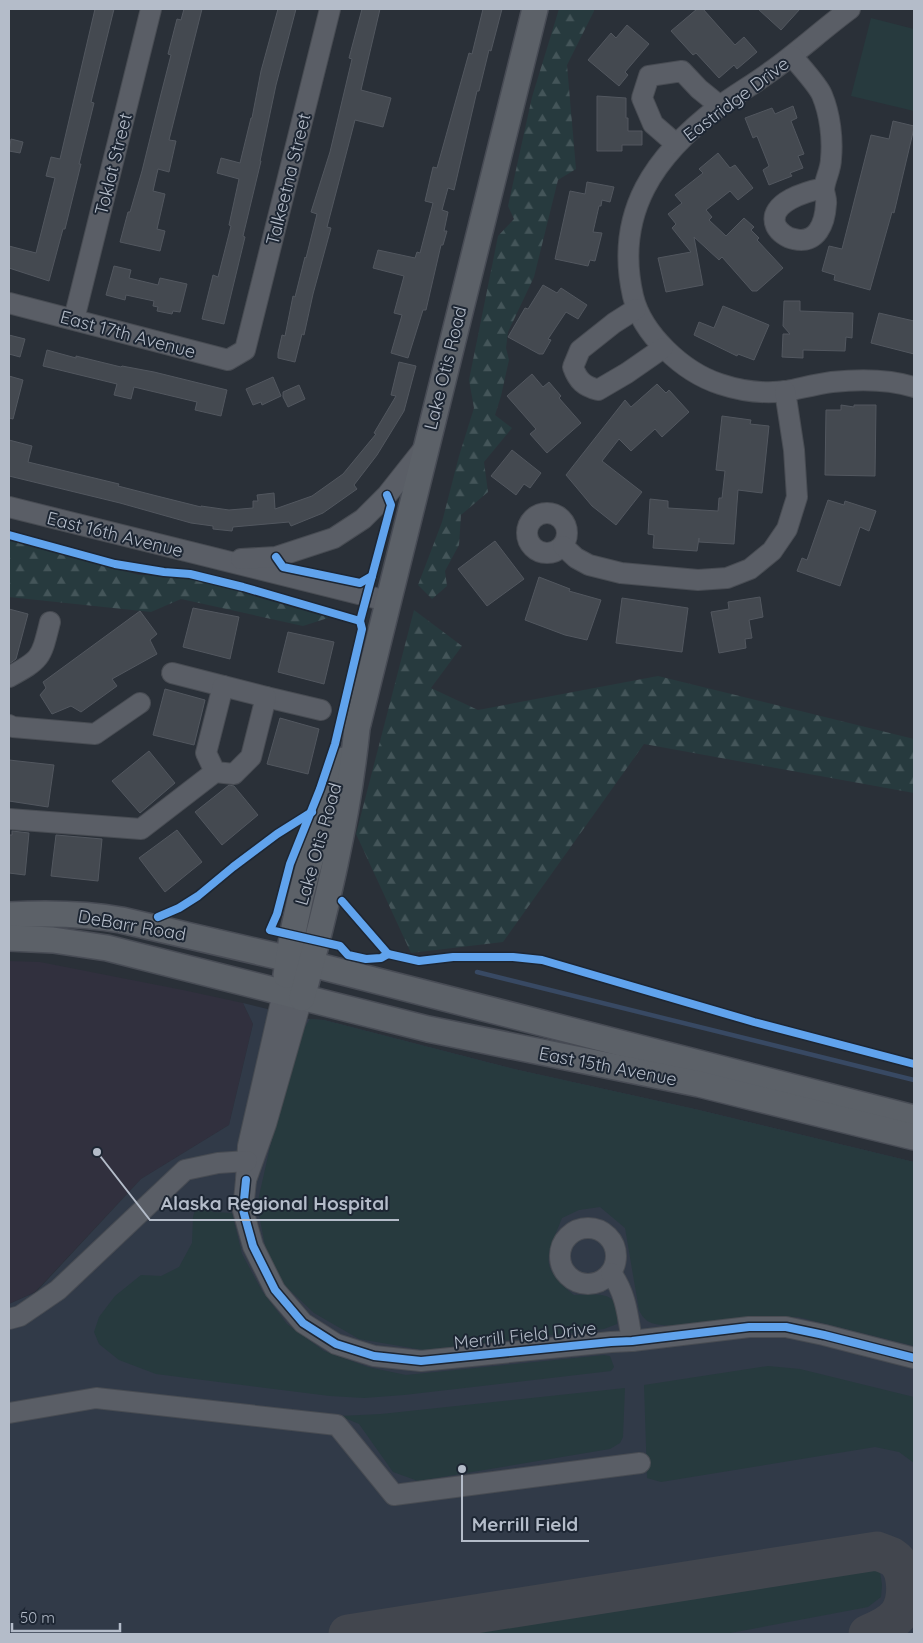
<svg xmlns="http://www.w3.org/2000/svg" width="923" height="1643" font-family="Quicksand,sans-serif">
  <defs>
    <pattern id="forest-firs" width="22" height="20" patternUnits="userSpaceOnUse" patternTransform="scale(1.25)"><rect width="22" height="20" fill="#273a3e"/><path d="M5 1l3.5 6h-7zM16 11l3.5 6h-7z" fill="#445559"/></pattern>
  </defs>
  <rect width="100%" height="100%" fill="#2a3038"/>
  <path fill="#31303e" d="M9,961L40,962L183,990L243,1003L253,1024L229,1125L141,1179L35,1292L9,1304Z"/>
  <path fill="#313a48" d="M243,1003L309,1019L324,1020L514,1069L699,1110L914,1162V1634H9V1304L36,1292L141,1179L229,1125L253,1024Z"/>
  <g fill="#273a3e">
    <path d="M871,18L914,29V111L851,96Z"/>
    <path d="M310,1019L324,1020L514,1069L699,1110L914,1162V1346L798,1317L670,1326C655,1324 646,1325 639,1310L625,1228L600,1207L579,1210L562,1218C547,1256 537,1266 574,1295C600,1295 621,1289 617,1324L604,1329L423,1350L359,1339L314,1313L279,1280L266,1250L257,1205L270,1147L295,1054L303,1030Z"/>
    <path d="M196,1205L213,1212L232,1213L242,1254L262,1291L287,1324L324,1351L368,1367L406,1375L604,1355L610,1356L614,1367L611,1371L404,1395L364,1398L330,1396L156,1374L119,1360L99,1344L94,1332L99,1317L115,1296L141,1275L161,1276L179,1267L192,1243L193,1217Z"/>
    <path d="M768,1366L800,1369L914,1397V1463L899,1452L875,1447L661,1482L647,1478L644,1385Z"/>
    <path d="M625,1388L623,1437L620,1443L610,1449L418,1481L393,1472L359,1424L340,1416L381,1414Z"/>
    <path d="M854,1562L866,1563L880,1572L882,1585L881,1597L868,1607L725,1634H467Z"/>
  </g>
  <g fill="url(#forest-firs)">
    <path d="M559,9H594V11L567,65L576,169L558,180L534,277L508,332L506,348L509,360L501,396L495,415L512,428L484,462L488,492L461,515L459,545L445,571L447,586L432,599L418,585L442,522L459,456L474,408L469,380L498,236L514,219L508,206L532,97Z"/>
    <path d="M9,539L139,575L184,576L331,617L303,626L181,599L151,612L9,597Z"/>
    <path d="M414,610L462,646L431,688L478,710L658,676L914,739V793L644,744L503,942L411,953L356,834Z"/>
  </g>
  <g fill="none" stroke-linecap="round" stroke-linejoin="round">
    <path stroke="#384963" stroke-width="4.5" d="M477,972L914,1080"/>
    <path stroke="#42464e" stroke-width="39" d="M348,1634L877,1551C882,1553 888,1555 892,1557C909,1568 909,1600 898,1615C891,1624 878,1630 868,1634"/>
  </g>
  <g fill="#444950" stroke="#52575f">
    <path d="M95,9H114L91,102L94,103L79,164H81L65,229H63L49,281L9,268V246L36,253L55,178L46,176L51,157L60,159Z"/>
    <path d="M184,9H202L169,140L176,141L169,172L158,169L153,191L165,194L157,229L165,231L160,251L120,242L128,212H130L142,171L161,94L171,55L168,54L177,19L181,20Z"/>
    <path d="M278,9H296L276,85L260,161H261L243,236L245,237L224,324L202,319L213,275L218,277L231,226L229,225L239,179L217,173L221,158L240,163L251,118H252L261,71Z"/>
    <path d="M362,9H380L361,90L391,98L383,127L355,120L327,227L331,228L313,294L304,335L302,334L295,362L278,358V353L282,335L285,336L293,296L295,297L305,257L306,258L317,214L311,212L330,152L352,59L349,58Z"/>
    <path d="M483,9H502L491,51L489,50L479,91H477L454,190L448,188L442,210L448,212L444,231H447L443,245H441L426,310H423L408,358L391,353L402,315L394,313L404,276L373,268L378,250L415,258L417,252L420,253L433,203L425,201L433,167L437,168L469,53L472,54Z"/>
    <path d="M697,9H703L735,45L744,37L757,52L737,69L734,65L719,78L696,53L693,55L671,31Z"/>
    <path d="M758,9H800L781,30Z"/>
    <path d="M627,25L649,44L625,72L628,75L619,86L588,60L611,33L616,38Z"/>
    <path d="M597,96L626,98V118H628V131H642V145H622V151H597Z"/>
    <path d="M793,106L797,118L791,121L804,154L798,156L803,168L790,173L792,176L769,185L763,170L769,166L757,136L753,138L745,118L772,108L775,114Z"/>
    <path d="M893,121L914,126V128L894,213L892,212L870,290L834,280L835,275L822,271L829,246L842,249L871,135L889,139Z"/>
    <path d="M11,139L23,142L20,153L9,151Z"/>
    <path d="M718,153L730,168L735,165L753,188L738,200L730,191L706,210L712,217L709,220L726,236L744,218L754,227L751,230L759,238L757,240L783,268L757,291H752L722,257L719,260L694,237L703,285L666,292L658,258L691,252L672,228L676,224L668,214L682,203L675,195L703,173L699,169Z"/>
    <path d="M587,182L614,187L610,202L602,200L601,206H599L593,232L602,233L595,261L590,260L588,266L555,259L570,191L585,194Z"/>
    <path d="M114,266L131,270L129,278L158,285L160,278L187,284L180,312L173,311L172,314L157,311L158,307L153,306L154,301L126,295L125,300L106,295Z"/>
    <path d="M543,285L557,293L561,288L587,305L578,319L566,312L548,339L551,340L543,354H539L508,337L525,308L528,309Z"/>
    <path d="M784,301H800V311L853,313L852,338L846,337L845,351L803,350V358L782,357L783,334H790L783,326Z"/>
    <path d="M723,306L769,325L754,360L738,354L737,356L694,335L699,322L714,328Z"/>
    <path d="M879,313L914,321V354L871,343Z"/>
    <path d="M9,335L25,339L20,357L9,354Z"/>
    <path d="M47,350L76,358V356L121,367L122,366L154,372L227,390L221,416L195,410L197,402L134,387L131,399L114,395L117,384L43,366Z"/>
    <path d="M399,362L416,366L404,411L377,455L354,485L357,489L323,513L291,526L289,522L233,527L232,531L213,529V526L191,523L120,503L9,476V440L32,446L28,462L119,484L118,486L157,496L201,507V506L229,510L253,508V501H258L257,495L274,493L275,509L312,496L343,474L376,434L374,433L396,396L391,395Z"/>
    <path d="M532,374L543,387L549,382L561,396L559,398L581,423L547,453L530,434L536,429L507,396Z"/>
    <path d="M9,376L23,380L13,419L9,418Z"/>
    <path d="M273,377L281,396L262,405L261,402L253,405L246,389Z"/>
    <path d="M657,384L666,393L669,390L689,412L662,437L655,429L631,451L619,439L602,461L642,492L616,525L592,506L566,475L625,400L631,407Z"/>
    <path d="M299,385L305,399L288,407L283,397V392Z"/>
    <path d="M841,405L854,407V405H876L875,476L825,475L826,410H841Z"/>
    <path d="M722,416L751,420L750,424L769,426L762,493L738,490L734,544L699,542V538L697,551L653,548L654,535L648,534L650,499L668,501V508L718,511L719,498H722L725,471L716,470Z"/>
    <path d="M512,450L541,473L530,488L524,484L516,495L491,476Z"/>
    <path d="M828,500L844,505L845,501L876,511L869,531L860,527L840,586L797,571L802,558L807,560Z"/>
    <path d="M495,541L524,579L487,606L458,569Z"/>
    <path d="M539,577L570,589L569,591L601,600L587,640L565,635L525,620Z"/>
    <path d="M760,597L763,617L749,620L752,638L745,639L746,648L719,653L711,612L729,609L728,602Z"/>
    <path d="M622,598L688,608L682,652L616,643Z"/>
    <path d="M193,608L239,617L230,659L183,647Z"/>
    <path d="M9,609L28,614L16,659L9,664Z"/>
    <path d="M140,611L157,634L150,640L157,654L112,679L117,686L81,712L71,706L52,714L40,695L46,688L43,682Z"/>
    <path d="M288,632L334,642L324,684L278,672Z"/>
    <path d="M165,689L205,700L194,745L153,735Z"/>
    <path d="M280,718L319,729L308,774L267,764Z"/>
    <path d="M149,751L175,783L140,813L112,781Z"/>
    <path d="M9,760L54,765L48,807L9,801Z"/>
    <path d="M229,785L234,786L258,815L222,845L195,812Z"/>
    <path d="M177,830L202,862L165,892L139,858Z"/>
    <path d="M12,831L29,833L25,875L9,873V835H12Z"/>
    <path d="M56,835L102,839L98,881L51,876Z"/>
  </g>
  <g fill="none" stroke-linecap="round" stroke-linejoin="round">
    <g stroke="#484c53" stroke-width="22">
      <g id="minor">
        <path d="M850,9C823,29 798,52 770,72C754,84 736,94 720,106C655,155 614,212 633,296C642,334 683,372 720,384C741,391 765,394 787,391C802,388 817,384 832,382C859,379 888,379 914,387"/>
        <path d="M792,56C800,66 818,85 822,95C830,114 833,139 831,159C831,169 825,179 824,189C824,194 827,199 826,204C825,223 817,245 794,239C787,238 779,232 776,226C766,202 809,191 824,188"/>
        <path d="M676,144L653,124L642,98L649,76L682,71L699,89L720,106"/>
        <path d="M9,303L228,360L245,350L330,9"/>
        <path d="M636,309L614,323L580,350L573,367C578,381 584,386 598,390L627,373L663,348"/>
        <path d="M74,319L151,9"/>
        <path d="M9,507L387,601"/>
        <circle cx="547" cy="533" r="20"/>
        <path d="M563,546L576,558L589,565L621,573L698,580L727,578L750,569L772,551L787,529L797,497L794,450L785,391"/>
        <path d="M241,559L276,557L334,538L363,519L387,495L425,447"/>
        <path d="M172,673L223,686"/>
        <path d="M9,677C42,659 41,658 50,622"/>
        <path d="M266,697L321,710"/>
        <path d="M9,725L13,727L95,734L140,703"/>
        <path d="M9,819L141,829L215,772L234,774L251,757L266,697L223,686L206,753L215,772"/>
        <path d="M283,993L248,1146L246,1180L266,1124L302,998"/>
        <path d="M246,1180L243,1210L253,1246L275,1290L303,1323L336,1344L374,1356L421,1361L611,1342L632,1341L749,1327H786L824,1335L914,1358"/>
        <circle cx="588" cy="1256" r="28"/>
        <path d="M611,1273C626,1293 628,1317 632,1341"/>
        <path d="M9,1319L20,1316L58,1290L185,1170L218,1163L247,1161"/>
        <path d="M9,1413L96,1398L337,1425L394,1495L640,1463"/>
      </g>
    </g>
    <g stroke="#484c55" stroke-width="28">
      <g id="major">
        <path d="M9,915C47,913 83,913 121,920L311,964L914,1118"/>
        <path d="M9,938L53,940L107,948L428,1029L699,1084L914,1137"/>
        <path d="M286,975C296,902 317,829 344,760"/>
        <path d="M302,998C326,909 348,819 357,728L535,9"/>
      </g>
    </g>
    <use href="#minor" stroke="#5a5e66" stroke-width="20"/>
    <use href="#major" stroke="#5c6168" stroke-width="25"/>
    <g stroke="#1d2633" stroke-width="11">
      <g id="cycleway">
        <path d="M9,535L115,564L164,572L190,574L243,587L360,621"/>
        <path d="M276,557L283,567L360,583L372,576L391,505L387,495"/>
        <path d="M372,576L360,621L362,629L335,744L320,789L290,864L277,914L270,930L340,946L348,955L366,959L381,958L388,954"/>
        <path d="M342,901L388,954L419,961L453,957H513L542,960L754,1022L914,1064"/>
        <path d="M158,917L179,908L198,896L233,867L277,834L312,812"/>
        <path d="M246,1180L243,1210L253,1246L275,1290L303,1323L336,1344L374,1356L421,1361L611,1342L632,1341L749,1327H786L824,1335L914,1358"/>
      </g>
    </g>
    <use href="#cycleway" stroke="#60a3ed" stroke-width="8"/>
  </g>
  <g text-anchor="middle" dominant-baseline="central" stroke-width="4" stroke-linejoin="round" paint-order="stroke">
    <g font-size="18" fill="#b4bcc9" stroke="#1d2633">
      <text transform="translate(736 99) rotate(-37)">Eastridge Drive</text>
      <text transform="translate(113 164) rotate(-76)">Toklat Street</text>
      <text transform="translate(288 179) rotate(-76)">Talkeetna Street</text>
      <text transform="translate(128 334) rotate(15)">East 17th Avenue</text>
      <text transform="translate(445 368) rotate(-76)">Lake Otis Road</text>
      <text transform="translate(115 534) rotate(14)">East 16th Avenue</text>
      <text transform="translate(318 844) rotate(-74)">Lake Otis Road</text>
      <text transform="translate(132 925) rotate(10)">DeBarr Road</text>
      <text transform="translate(608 1066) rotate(11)">East 15th Avenue</text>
      <text transform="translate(525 1335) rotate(-6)">Merrill Field Drive</text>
    </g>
  </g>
  <path fill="none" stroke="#b4bcc9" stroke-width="2" d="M97 1152L150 1220H399M462 1469L462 1541H589"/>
  <g fill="#b4bcc9" stroke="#1d2633" stroke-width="2">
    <circle cx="97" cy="1152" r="5"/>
    <circle cx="462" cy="1469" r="5"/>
  </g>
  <g font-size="19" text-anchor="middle" font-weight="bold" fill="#b4bcc9" stroke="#1d2633" stroke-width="4" stroke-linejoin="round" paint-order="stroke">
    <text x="275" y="1210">Alaska Regional Hospital</text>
    <text x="525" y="1531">Merrill Field</text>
  </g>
  <rect width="923" height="1643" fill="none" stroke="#b4bcc9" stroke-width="20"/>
  <path d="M12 1623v8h108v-8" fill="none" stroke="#b4bcc9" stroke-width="2.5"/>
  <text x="20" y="1623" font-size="15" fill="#b4bcc9" stroke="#1d2633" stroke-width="4" paint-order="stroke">50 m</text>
</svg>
